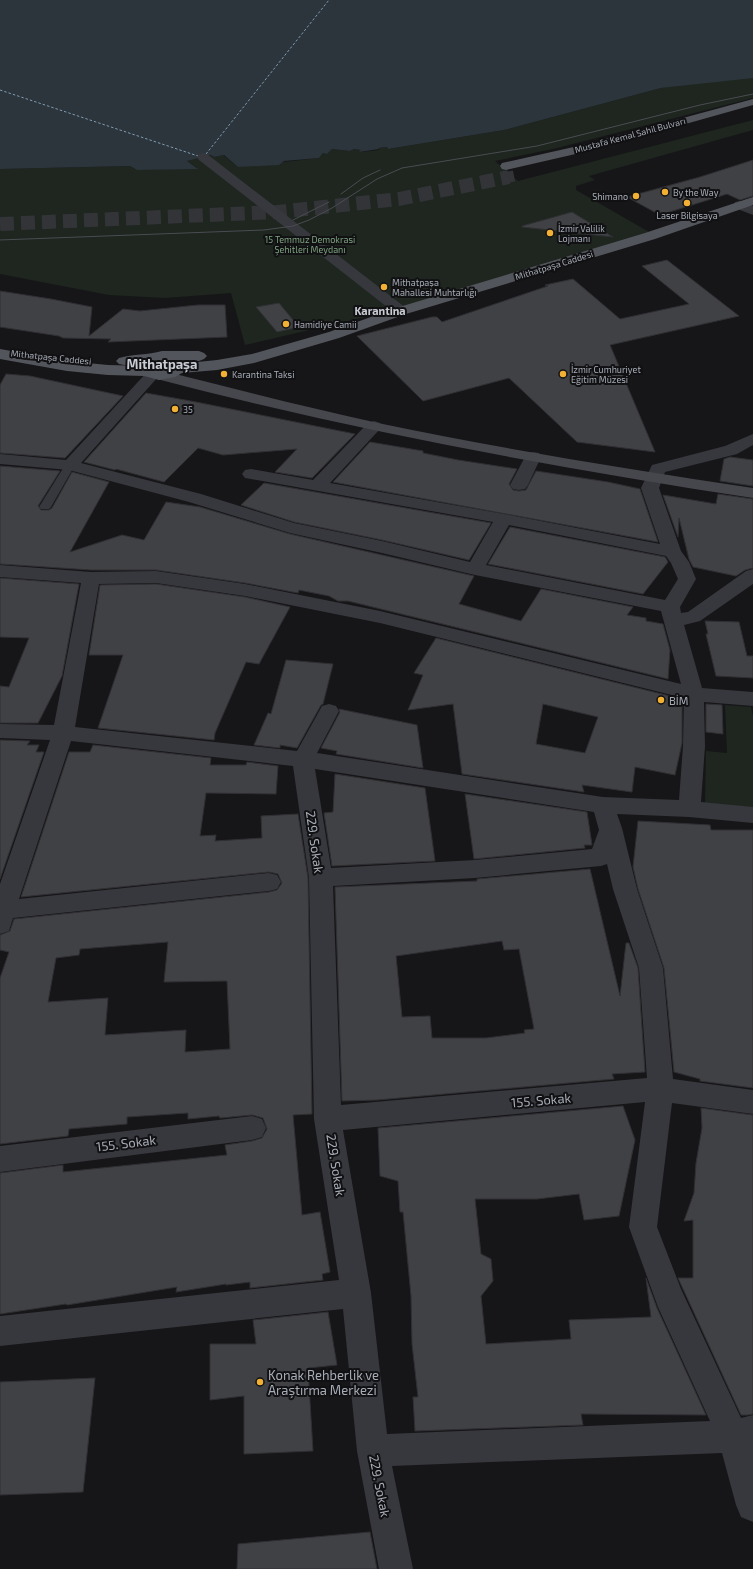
<svg xmlns="http://www.w3.org/2000/svg" width="753" height="1569" font-family="'Exo 2',sans-serif">
  <rect width="100%" height="100%" fill="#161618"/>
  <g fill="#1e261f">
    <path d="M749,77L753,78V98L553,149L495,161L518,181L753,120V130L589,176L595,180L576,186V190L651,233L382,313L245,345L231,293L165,298L109,295L0,274V169L130,166L137,170L197,168L187,161L211,155L214,157L223,155L238,167L319,158L323,153L327,154L332,149L350,151L354,149L362,150L361,152L379,150L378,148L387,147L388,149L504,130L661,88Z"/>
    <path d="M725,705L751,707L753,716V808L705,803L706,751L727,753Z"/>
  </g>
  <path fill="#2c353c" d="M0,0H753V78L661,88L504,130L388,149L387,147L378,148L379,149L359,152L361,150L354,149L350,151L332,149L327,154L323,153L319,158L284,161L279,165L238,167L224,155L214,157L211,155L187,161L198,169L137,170L130,166L0,169Z"/>
  <g fill="none" stroke-linecap="round" stroke-linejoin="round">
    <g stroke="#7f9bb3" stroke-width="1" stroke-dasharray="2.5 2" stroke-linecap="butt">
      <path d="M0,90L198,156"/>
      <path d="M206,154L329,0"/>
    </g>
  </g>
  <g fill="#404145" stroke="#303034" fill-rule="evenodd">
    <path d="M753,160V196L740,200L727,194L660,215L627,197L700,177Z"/>
    <path d="M572,212L613,237L522,227V226Z"/>
    <path d="M667,260L739,316L610,345L655,452L577,442L509,378L423,401L357,336L432,317H437L442,322L548,286L545,285L573,279L620,319L689,304L642,266Z"/>
    <path d="M0,291L51,299L92,307L89,336L123,309L140,311L198,305H225L227,337L108,342L111,339L63,338L59,336L0,327Z"/>
    <path d="M279,303L299,327L277,332L256,307Z"/>
    <path d="M6,374L30,376L123,396L65,458L0,453V385Z"/>
    <path d="M146,393L196,402L355,434L312,478L275,472L297,449L223,455L198,448L164,482L116,469L115,470L84,462Z"/>
    <path d="M370,442L423,451V453L458,460L517,469L509,484L513,490L519,491L526,490L536,471L608,482L640,489L658,542L333,482Z"/>
    <path d="M730,457L753,460V486L720,481L724,459Z"/>
    <path d="M0,466L60,471L38,506L41,510H49L52,508L72,472L109,482L70,552L122,535L144,540L166,502L200,507L290,534L474,576L459,604L521,621L541,589L633,607L627,615L646,618V621L663,624L670,650L668,679L348,601H338L329,596L299,590L298,593L245,583L156,570H91L0,564Z"/>
    <path d="M264,483L491,523L469,560L382,540L294,522L241,505Z"/>
    <path d="M718,494L753,499V568L745,570L736,576L693,567L689,559L679,518L678,537L663,495L716,504Z"/>
    <path d="M510,527L665,557L668,562L643,594L488,564Z"/>
    <path d="M0,578L79,584L62,676L38,723H0V686L9,687L29,638L0,637Z"/>
    <path d="M156,584L245,597L290,607L259,664L246,662L215,733L214,740L98,728L123,655H89L100,585Z"/>
    <path d="M705,621L739,622L747,656H753V678L716,676L706,634H708Z"/>
    <path d="M436,638L682,699V743L675,775L635,767L632,792L582,785L584,792L462,774L453,704L408,710L423,675L414,673ZM543,704L598,717L585,753L536,744Z"/>
    <path d="M286,660L333,664L323,704L321,705L297,748L280,745V748L254,745L268,713L271,714Z"/>
    <path d="M706,704L722,705L723,734L706,732Z"/>
    <path d="M339,709L417,725L423,768L336,754L337,751L321,748L340,712Z"/>
    <path d="M0,740L30,741L27,745H39L36,752H44L0,879Z"/>
    <path d="M93,745L211,758L210,765H246L247,762L278,766L276,794L206,793L200,836L216,835L215,841L262,838L261,816L298,814L308,878L312,1114L293,1115L302,1215L320,1212L330,1272L322,1274L323,1280L250,1288V1282L226,1285V1284L176,1292L177,1287L67,1305L66,1304L0,1314V1173L63,1165V1172L227,1155L225,1145L252,1141L262,1138L267,1129L263,1118L252,1115L220,1118L219,1116L188,1119V1113L127,1117V1124L69,1129L68,1136L0,1144V978L9,952L0,950V935L10,931L14,919L269,892L277,890L282,883L278,874L269,872L21,897L69,752H90ZM168,942L164,982L227,981L230,1049L185,1052L186,1030L105,1035L108,998L48,1002L56,958L79,955L80,949Z"/>
    <path d="M335,774L425,788L435,861L332,866L324,813L333,812Z"/>
    <path d="M465,794L587,812L592,845H584L585,848L474,859Z"/>
    <path d="M638,821L710,825L711,830H753V1088L700,1081V1079L674,1072L664,968L638,889L633,867Z"/>
    <path d="M590,869L620,996L626,943H629L638,968L645,1072L612,1074L614,1079L377,1100L342,1101L335,887L477,881V879ZM502,941L504,950L519,949L534,1029L524,1030L525,1033L486,1038H432L430,1016L402,1017L396,956Z"/>
    <path d="M623,1106L635,1140L619,1216L584,1220L579,1194L537,1199H475L481,1254L491,1259L493,1281L481,1296L486,1344L571,1339L569,1320L651,1317L646,1278L657,1308L706,1415L581,1414L583,1425L415,1431L413,1397H418L412,1344L411,1296L403,1212H400L398,1181L380,1176L378,1128Z"/>
    <path d="M701,1108L753,1115V1414L748,1415H741L678,1278H693V1220L684,1221L694,1193L696,1163L702,1128Z"/>
    <path d="M328,1312L337,1365L308,1368L313,1451L244,1454V1396L210,1400V1344H256L253,1320Z"/>
    <path d="M95,1378L83,1492L0,1495V1382Z"/>
    <path d="M370,1532L377,1569H237L238,1544Z"/>
  </g>
  <g fill="none" stroke-linecap="round" stroke-linejoin="round">
    <path stroke="#333438" stroke-width="11" stroke-dasharray="11 5.5" stroke-linecap="butt" d="M504,178L514,176"/>
    <path stroke="#333438" stroke-width="14" stroke-dasharray="14 7" stroke-linecap="butt" d="M0,224L277,212L399,199L509,177"/>
    <path fill="#37383d" fill-rule="evenodd" d="M70,462L75,465L51,507L49,509H41L39,507L65,465Z"/>
    <g fill="#37383d" fill-rule="evenodd">
      <path d="M203,153L207,154L406,308L408,311L406,314L401,315L396,314L199,160L197,157L199,154Z"/>
      <path d="M740,201L753,206V215L735,208L734,205L735,202Z"/>
      <path d="M153,369L158,371L161,374L158,377L81,463L201,494L294,523L382,541L470,562L493,522L251,479L245,478L242,474L245,470L251,469L313,480L368,423L374,421L380,423L382,426L380,429L330,483L504,514L660,544L641,488L652,465L725,446L753,434V445L737,454L665,472L659,488L681,551L689,562L696,579L680,607L681,613L688,612L746,571L753,569V584L700,621L684,625L702,688L753,692V706L704,702L705,746L701,802L753,807V823L689,817L617,814L622,828L637,889L663,968L673,1079L753,1090V1114L672,1103L657,1227L681,1289L741,1418L753,1415V1522L741,1517L736,1505L722,1453L392,1466L413,1569H379L357,1451L343,1309L0,1346V1316L339,1280L314,1119L309,878L293,766L71,741L19,899L269,873L277,875L281,882L277,889L269,891L13,918L9,931L0,934V884L50,740L0,738V724L54,725L81,583L0,577V565L91,572L156,571L245,584L380,611L681,684L661,611L475,575L382,553L290,533L189,502L69,470L0,464V454L66,460L148,371ZM509,525L666,556L671,563L678,579L665,600L486,565ZM156,583L245,596L380,623L684,698L683,746L679,800L603,797L317,753L339,711L336,706L329,704L322,706L297,751L75,727L99,584ZM315,769L594,812L599,830L592,849L475,860L331,868ZM607,864L613,889L639,968L647,1078L341,1105L333,886L475,878L601,866ZM645,1102L629,1227L658,1307L710,1421L387,1434L371,1293L343,1130Z"/>
      <path d="M533,452L539,453L541,457L528,485L525,489L519,490L513,489L510,485L525,457L527,453Z"/>
      <path d="M252,1116L262,1119L266,1128L262,1137L252,1140L0,1172V1146Z"/>
    </g>
    <path fill="#45474d" fill-rule="evenodd" d="M159,370C232,388 305,407 378,423C502,449 628,469 753,488V498C550,467 352,430 153,378L151,375L153,372Z"/>
    <g fill="#53555c" fill-rule="evenodd">
      <path d="M753,99V105L593,150L506,170L502,169L500,166L502,163L587,144Z"/>
      <path d="M753,197V205L655,239L406,314L339,338L254,363L217,370L182,373L175,377L159,380L144,376L108,375L67,371L0,359V349L67,361L108,365L145,366L160,370H166L178,364L217,360L252,354L329,332L396,308L645,233Z"/>
      <path d="M162,351H199L204,353L207,356L204,359L199,361C187,361 174,359 162,361C148,362 133,368 119,364L116,361L119,358C133,354 148,355 162,351Z"/>
    </g>
    <g stroke="#4a4c52" stroke-width="1">
      <path d="M341,194L363,178L380,170"/>
      <path d="M293,220L329,202"/>
      <path d="M0,240L264,230L293,226L309,220L332,208L377,179L402,168L537,146L700,105L753,94"/>
    </g>
  </g>
  <g fill="#f2b134" stroke="#111113" stroke-width="1.5">
    <circle cx="665" cy="192" r="4"/>
    <circle cx="636" cy="196" r="4"/>
    <circle cx="687" cy="203" r="4"/>
    <circle cx="550" cy="233" r="4"/>
    <circle cx="384" cy="287" r="4"/>
    <circle cx="286" cy="324" r="4"/>
    <circle cx="224" cy="374" r="4"/>
    <circle cx="563" cy="374" r="4"/>
    <circle cx="175" cy="409" r="4"/>
    <circle cx="661" cy="700" r="4"/>
    <circle cx="260" cy="1382" r="4"/>
  </g>
  <g text-anchor="middle" dominant-baseline="central" stroke-width="4" stroke-linejoin="round" paint-order="stroke">
    <g font-size="9" fill="#a8adb8" stroke="#111113">
      <text transform="translate(630 135) rotate(-15)">Mustafa Kemal Sahil Bulvarı</text>
      <text transform="translate(554 265) rotate(-17)">Mithatpaşa Caddesi</text>
      <text transform="translate(51 357) rotate(6)">Mithatpaşa Caddesi</text>
    </g>
    <g font-size="9" fill="#a8adb8" stroke="#111113" text-anchor="start">
      <text x="673" y="192">By the Way</text>
      <text x="628" y="196" text-anchor="end">Shimano</text>
      <text x="687" y="215" text-anchor="middle">Laser Bilgisaya</text>
      <text x="558" y="228">İzmir Valilik<tspan x="558" dy="10">Lojmanı</tspan></text>
      <text x="392" y="282">Mithatpaşa<tspan x="392" dy="10">Mahallesi Muhtarlığı</tspan></text>
      <text x="294" y="324">Hamidiye Camii</text>
      <text x="571" y="369">İzmir Cumhuriyet<tspan x="571" dy="10">Eğitim Müzesi</tspan></text>
      <text x="232" y="374">Karantina Taksi</text>
      <text x="183" y="409">35</text>
    </g>
    <g font-size="9" fill="#7fa381" stroke="#111113">
      <text x="310" y="239">15 Temmuz Demokrasi<tspan x="310" dy="10">Şehitleri Meydanı</tspan></text>
    </g>
    <g font-size="11" font-weight="bold" fill="#c9ccd4" stroke="#111113">
      <text x="380" y="310">Karantina</text>
    </g>
    <g font-size="11" fill="#a8adb8" stroke="#111113" text-anchor="start">
      <text x="669" y="700">BİM</text>
    </g>
    <g font-size="13" font-weight="bold" fill="#c9ccd4" stroke="#111113">
      <text x="162" y="364">Mithatpaşa</text>
    </g>
    <g font-size="13" fill="#a8adb8" stroke="#111113">
      <text transform="translate(315 842) rotate(82)">229. Sokak</text>
      <text transform="translate(541 1100) rotate(-5)">155. Sokak</text>
      <text transform="translate(126 1143) rotate(-7)">155. Sokak</text>
      <text transform="translate(336 1165) rotate(81)">229. Sokak</text>
      <text transform="translate(380 1486) rotate(79)">229. Sokak</text>
    </g>
    <g font-size="13" fill="#a8adb8" stroke="#111113" text-anchor="start">
      <text x="268" y="1375">Konak Rehberlik ve<tspan x="268" dy="15">Araştırma Merkezi</tspan></text>
    </g>
  </g>
</svg>
